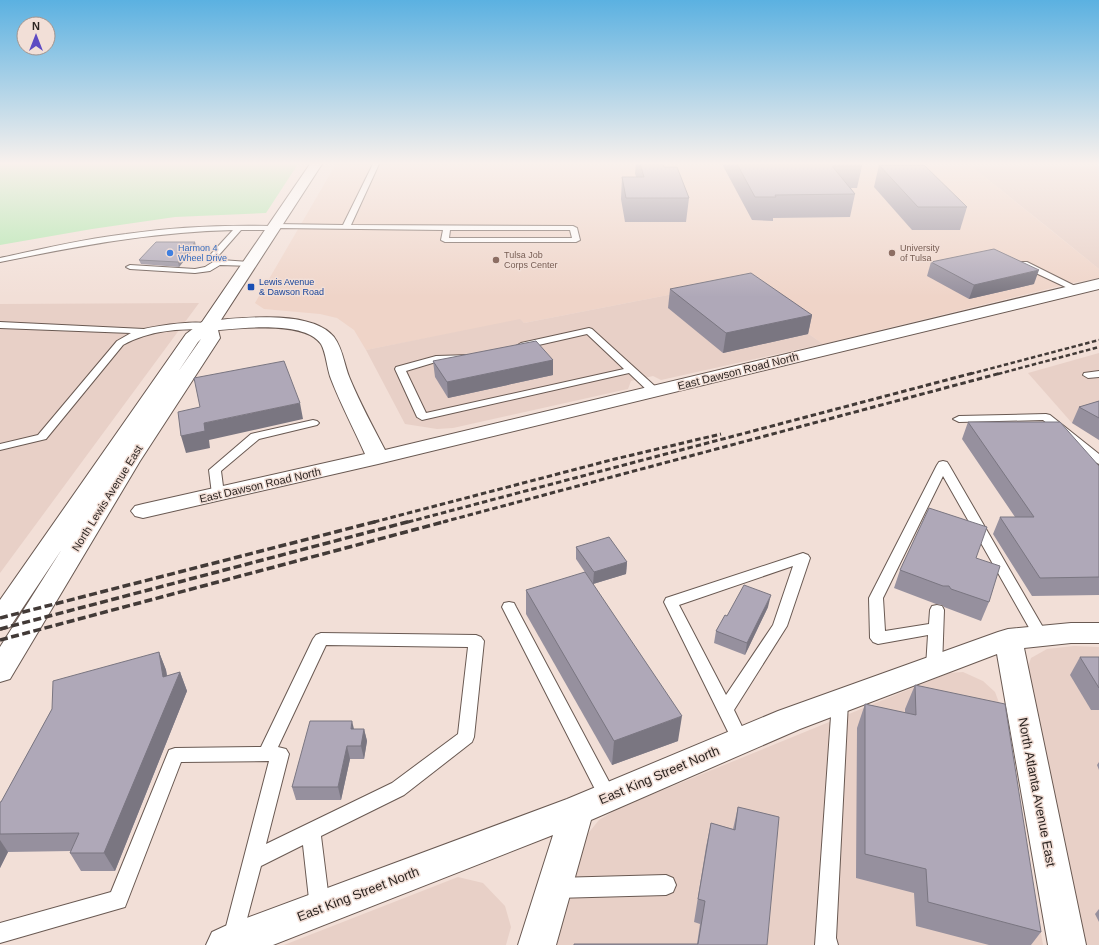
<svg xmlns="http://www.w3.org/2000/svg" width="1099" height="945" font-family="Arial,sans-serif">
  <rect width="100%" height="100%" fill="#f2dfd7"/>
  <path fill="#efd4c8" d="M336,164L971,166L1099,269V278L1068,284L823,344L735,282L524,323L520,320L366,350L354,330L337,318L320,314L264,309L255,303Z"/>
  <g fill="#e8d0c7">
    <path d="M971,166H1099V269L1056,234Z"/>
    <path d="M735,282L823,344L661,380L653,376L631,381L628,389L453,428L437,429L405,424L366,350L520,319L524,323Z"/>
    <path d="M199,303L0,573V304Z"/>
    <path d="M1099,353V440L1072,423L1028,373Z"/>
    <path d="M1074,646L1099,647V945H1083L1025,675L1031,658L1047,649Z"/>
    <path d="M963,672L983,681L995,692L1004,716L1043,945H555L582,841L599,820L619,808L949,673Z"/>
    <path d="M458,877L483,883L505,906L511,927L506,945H284Z"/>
  </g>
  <path fill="#afe7ad" d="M0,164H298L266,213L175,217L92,229L0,245Z"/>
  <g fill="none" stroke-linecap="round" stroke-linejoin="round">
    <g stroke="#695952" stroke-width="2">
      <g id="lane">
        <path d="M373,164H379L351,225L573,226L577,228L580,240L576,242H445L441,240L443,230L277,228L273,230H241L219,255L218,258L221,260L249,262H252V266L220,265L210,271L195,273L130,269L126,267L130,265L195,269L205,267L213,262L210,259L211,254L233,230C151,232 79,246 0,262V258C42,249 83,239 126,234C174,227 223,225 271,226L275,224L343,225ZM450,230H570L572,238H449Z"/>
        <path d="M1021,262H1027L1081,289L1080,291H1074L1021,266Z"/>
        <path d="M0,322L144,329C156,326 205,318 213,326L208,329C178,329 150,330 123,345L46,439L0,450V444L38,435L117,341L131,333L0,328Z"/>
        <path d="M589,328L592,329L658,389L659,391L658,393H650L629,373L422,420L417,417L395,369L396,367L436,356L471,355L473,357L471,359L468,360L436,362L406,371L426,413L624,369L587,334L521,349L516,346L521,343Z"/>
        <path d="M1099,371V377L1088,378L1083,375L1084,373Z"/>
        <path d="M1046,414L1050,415L1099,454V464L1095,462L1043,420L959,422L953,419L959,416Z"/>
        <path d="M313,420L317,421L319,423L317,425L259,439L221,471L224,494L222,497H214L212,494L209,470L251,434Z"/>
        <path d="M943,461L947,462L949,465L1048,636L1046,640L1041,642L1036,640L943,476L883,598L885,631L929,624L930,610L932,606L937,605L942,606L944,610L942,667L940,671L934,673L928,671L926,667L928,635L878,644L873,642L870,638L869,598L937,465L939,462Z"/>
        <path d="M803,553L808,555L810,558L787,626L734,710L749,741L747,746L741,748L735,746L664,602L666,598ZM793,566L773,625L726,695L679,605Z"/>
        <path d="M509,602L514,603L516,607L614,791L617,797L614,803L608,805L602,803L502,607L504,603Z"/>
        <path d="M321,633L476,635L481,637L484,641L474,737L472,742L404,795L321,836L330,908L327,915L320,918L313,915L310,908L303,845L261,866L240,945H226L223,938L269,761L181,762L125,907L0,943V923L111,892L169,750L175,748L261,747L313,639L316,635ZM326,645L468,647L458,734L392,783L266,844L289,754L286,749L278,747Z"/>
        <path d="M840,695L846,697L848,702L836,938L838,945H815L832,702L834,697Z"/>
        <path d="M666,875L673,878L676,885L673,892L666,895L555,898L548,895L545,888L548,881L555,878Z"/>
      </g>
    </g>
    <g stroke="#695952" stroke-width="2">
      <g id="street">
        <path d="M1099,279V289L378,464L143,518L135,516L131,511L135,506L143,504L365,454C354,429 341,405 331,379C327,369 326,352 321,344C304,319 234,329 208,331L202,330L199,326L202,322L208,321C240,318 311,309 334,337C343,349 344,365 350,379C360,403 373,427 385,450Z"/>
        <path d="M1071,623H1099V643H1071L1024,648L1086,945H1048L997,654L800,729L591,820L556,945H518L553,835L273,945H206L212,932L225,926L567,799L778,711L998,632L1008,629Z"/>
      </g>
    </g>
    <g stroke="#695952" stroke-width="2">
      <path id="secondary" d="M310,164H322L217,326L220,338L140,461L10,679L0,682V647L62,549L10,627L0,630V600L186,334L202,322ZM201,339L178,372L198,342Z"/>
    </g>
    <use href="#lane" fill="#fff" fill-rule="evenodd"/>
    <use href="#street" fill="#fff" fill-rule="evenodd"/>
    <use href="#secondary" fill="#fff" fill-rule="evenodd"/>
    <g stroke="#423a37" stroke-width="2.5" stroke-dasharray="4.5 2.5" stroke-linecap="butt">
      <path d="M970,374L1099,340"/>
      <path d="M998,374L1099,347"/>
    </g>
    <g stroke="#423a37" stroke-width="3" stroke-dasharray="5.5 3" stroke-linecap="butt">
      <path d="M374,522L615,459L721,434"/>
      <path d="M408,522L973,373"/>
      <path d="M443,522L1001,373"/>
    </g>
    <g stroke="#423a37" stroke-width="3.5" stroke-dasharray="8 3.5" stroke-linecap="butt">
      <path d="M0,618L378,521"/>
      <path d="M0,629L411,521"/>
      <path d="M0,640L447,521"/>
    </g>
  </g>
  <g fill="#96909e">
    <path d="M636,164H663L664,167L689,198L686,222H625L621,199L622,177H636L635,173Z"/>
    <path d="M722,164H860L862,166L857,188H851L855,194L850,217L773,218V221L752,220Z"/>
    <path d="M879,165L967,207L960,230H912L874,187Z"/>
    <path d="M196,246L179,267L141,264L139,260Z"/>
    <path d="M931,262L1034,284L969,299L927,276Z"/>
    <path d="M670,289L812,315L808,334L723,353L668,308Z"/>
    <path d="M553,360V375L448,398L435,377L433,361Z"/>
    <path d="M1099,401V440L1072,423L1079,407Z"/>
    <path d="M968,422L1099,466V595L1032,596L993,534L1000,517H1015L962,439Z"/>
    <path d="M576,547L627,562L626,574L593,584L576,559Z"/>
    <path d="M976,558L989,602L981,621L944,607L942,605L936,604L894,588L900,570Z"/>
    <path d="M526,590L678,741L612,765L526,614Z"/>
    <path d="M768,607L745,655L714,643L716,631L727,616Z"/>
    <path d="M159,652L166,670L167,676L180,672L187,691L115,871H81L70,853L71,851L8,852L0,868V802H1L52,709Z"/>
    <path d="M1080,657H1099V710H1091L1070,675Z"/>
    <path d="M915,685L1041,932L1031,945H989L916,926L914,893L856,878L857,728L865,704L905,713V709Z"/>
    <path d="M354,729H364L367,741L364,759H350L341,800H296L292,787Z"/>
    <path d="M1099,762V770L1097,765Z"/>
    <path d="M738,807L767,945L697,944L700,924L694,922L706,847L711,823L733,829Z"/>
    <path d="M1099,909V922L1095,914Z"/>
  </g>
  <g fill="#7a7681">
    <path d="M195,242L196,246L179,267L178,262Z"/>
    <path d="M1039,270L1034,284L969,299L974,285Z"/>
    <path d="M812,315L808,334L723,353L726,333Z"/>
    <path d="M553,360V375L448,398L447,382Z"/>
    <path d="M300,403L303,419L209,440L210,448L186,453L181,436L204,423Z"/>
    <path d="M627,562L626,574L593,584L594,572Z"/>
    <path d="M771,595L768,607L745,655L747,643Z"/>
    <path d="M159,652L166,670L170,696L180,672L187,691L115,871L104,853L163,677Z"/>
    <path d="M682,716L678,741L612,765L614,741Z"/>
    <path d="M352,721L355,733L351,729Z"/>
    <path d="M364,729L367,741L364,759L361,746Z"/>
    <path d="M347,746L350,759L341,800L338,787Z"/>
    <path d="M0,840L8,852L0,868Z"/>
  </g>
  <g fill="#afa8b8" stroke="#7a7681">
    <path d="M640,164H663L664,167H677L689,198H626L622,177H644Z"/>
    <path d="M737,164H860L862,166H832L855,194L775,195L776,197H755Z"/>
    <path d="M879,165H924L967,207H918Z"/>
    <path d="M156,242H195L178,262L139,260Z"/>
    <path d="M994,249L1039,270L974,285L931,262Z"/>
    <path d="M751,273L812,315L726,333L670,289Z"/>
    <path d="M536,341L553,360L447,382L433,361Z"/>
    <path d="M284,361L300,403L204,423L205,431L181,436L178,412L200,407L194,378Z"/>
    <path d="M1099,401V418L1079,407Z"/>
    <path d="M968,422H1060L1099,466V577L1040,578L1000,517H1034Z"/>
    <path d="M929,508L987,527L976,558L1000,566L989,602L951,589L949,586H943L900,570Z"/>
    <path d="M609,537L627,562L594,572L576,547Z"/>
    <path d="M585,572L682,716L614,741L526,590Z"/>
    <path d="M744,585L771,595L747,643L716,631L725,615L727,616Z"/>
    <path d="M159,652L163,677L180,672L104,853H70L79,833L0,834V802H1L52,709L53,681Z"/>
    <path d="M1080,657H1099V688Z"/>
    <path d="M915,685L1005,704L1041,932L928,902L926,869L865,854V704L916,715Z"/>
    <path d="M310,721H352L351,729H364L361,746H347L338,787H292Z"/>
    <path d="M738,807L779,817L767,945H574V944H698L705,901L698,899L711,823L735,830Z"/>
  </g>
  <linearGradient id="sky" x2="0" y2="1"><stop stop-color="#5bb1e1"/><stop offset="0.55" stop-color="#f9f1ed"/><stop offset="1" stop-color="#f9f1ed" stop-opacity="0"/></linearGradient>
  <rect width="1099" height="297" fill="url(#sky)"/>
  <circle fill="#3f7fe0" stroke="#f2dfd7" stroke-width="1.5" cx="170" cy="253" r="4"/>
  <g fill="#8d6e63" stroke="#f2dfd7" stroke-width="1.5">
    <circle cx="892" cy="253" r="4"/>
    <circle cx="496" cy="260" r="4"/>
  </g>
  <rect fill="#1a4fb4" stroke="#f2dfd7" stroke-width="1.5" x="247" y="283" width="8" height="8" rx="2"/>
  <g text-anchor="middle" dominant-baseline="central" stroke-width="3" stroke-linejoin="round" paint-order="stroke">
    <g font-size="9" fill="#366cbe" stroke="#f2dfd7" text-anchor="start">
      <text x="178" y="248">Harmon 4<tspan x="178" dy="10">Wheel Drive</tspan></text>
    </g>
    <g font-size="9" fill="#785e54" stroke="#f2dfd7" text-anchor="start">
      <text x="900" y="248">University<tspan x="900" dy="10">of Tulsa</tspan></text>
      <text x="504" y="255">Tulsa Job<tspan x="504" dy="10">Corps Center</tspan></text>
    </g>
    <g font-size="9" fill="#164399" stroke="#f2dfd7" text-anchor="start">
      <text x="259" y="282">Lewis Avenue<tspan x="259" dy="10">&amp; Dawson Road</tspan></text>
    </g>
    <g font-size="11" fill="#2c2522" stroke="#f2dfd7">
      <text transform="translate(738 371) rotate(-14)">East Dawson Road North</text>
      <text transform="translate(260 485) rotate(-13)">East Dawson Road North</text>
      <text transform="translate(107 498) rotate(-58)">North Lewis Avenue East</text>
    </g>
    <g font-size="13" fill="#2c2522" stroke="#f2dfd7">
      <text transform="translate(659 775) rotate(-23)">East King Street North</text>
      <text transform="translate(1037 792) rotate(79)">North Atlanta Avenue East</text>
      <text transform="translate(358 894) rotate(-21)">East King Street North</text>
    </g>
  </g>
  <g transform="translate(36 36)"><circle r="19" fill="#f2dfd7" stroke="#a3958f"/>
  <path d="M0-3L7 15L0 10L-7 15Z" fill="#5e4bc3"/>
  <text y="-6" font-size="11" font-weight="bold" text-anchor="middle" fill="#2c2522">N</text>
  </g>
</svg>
